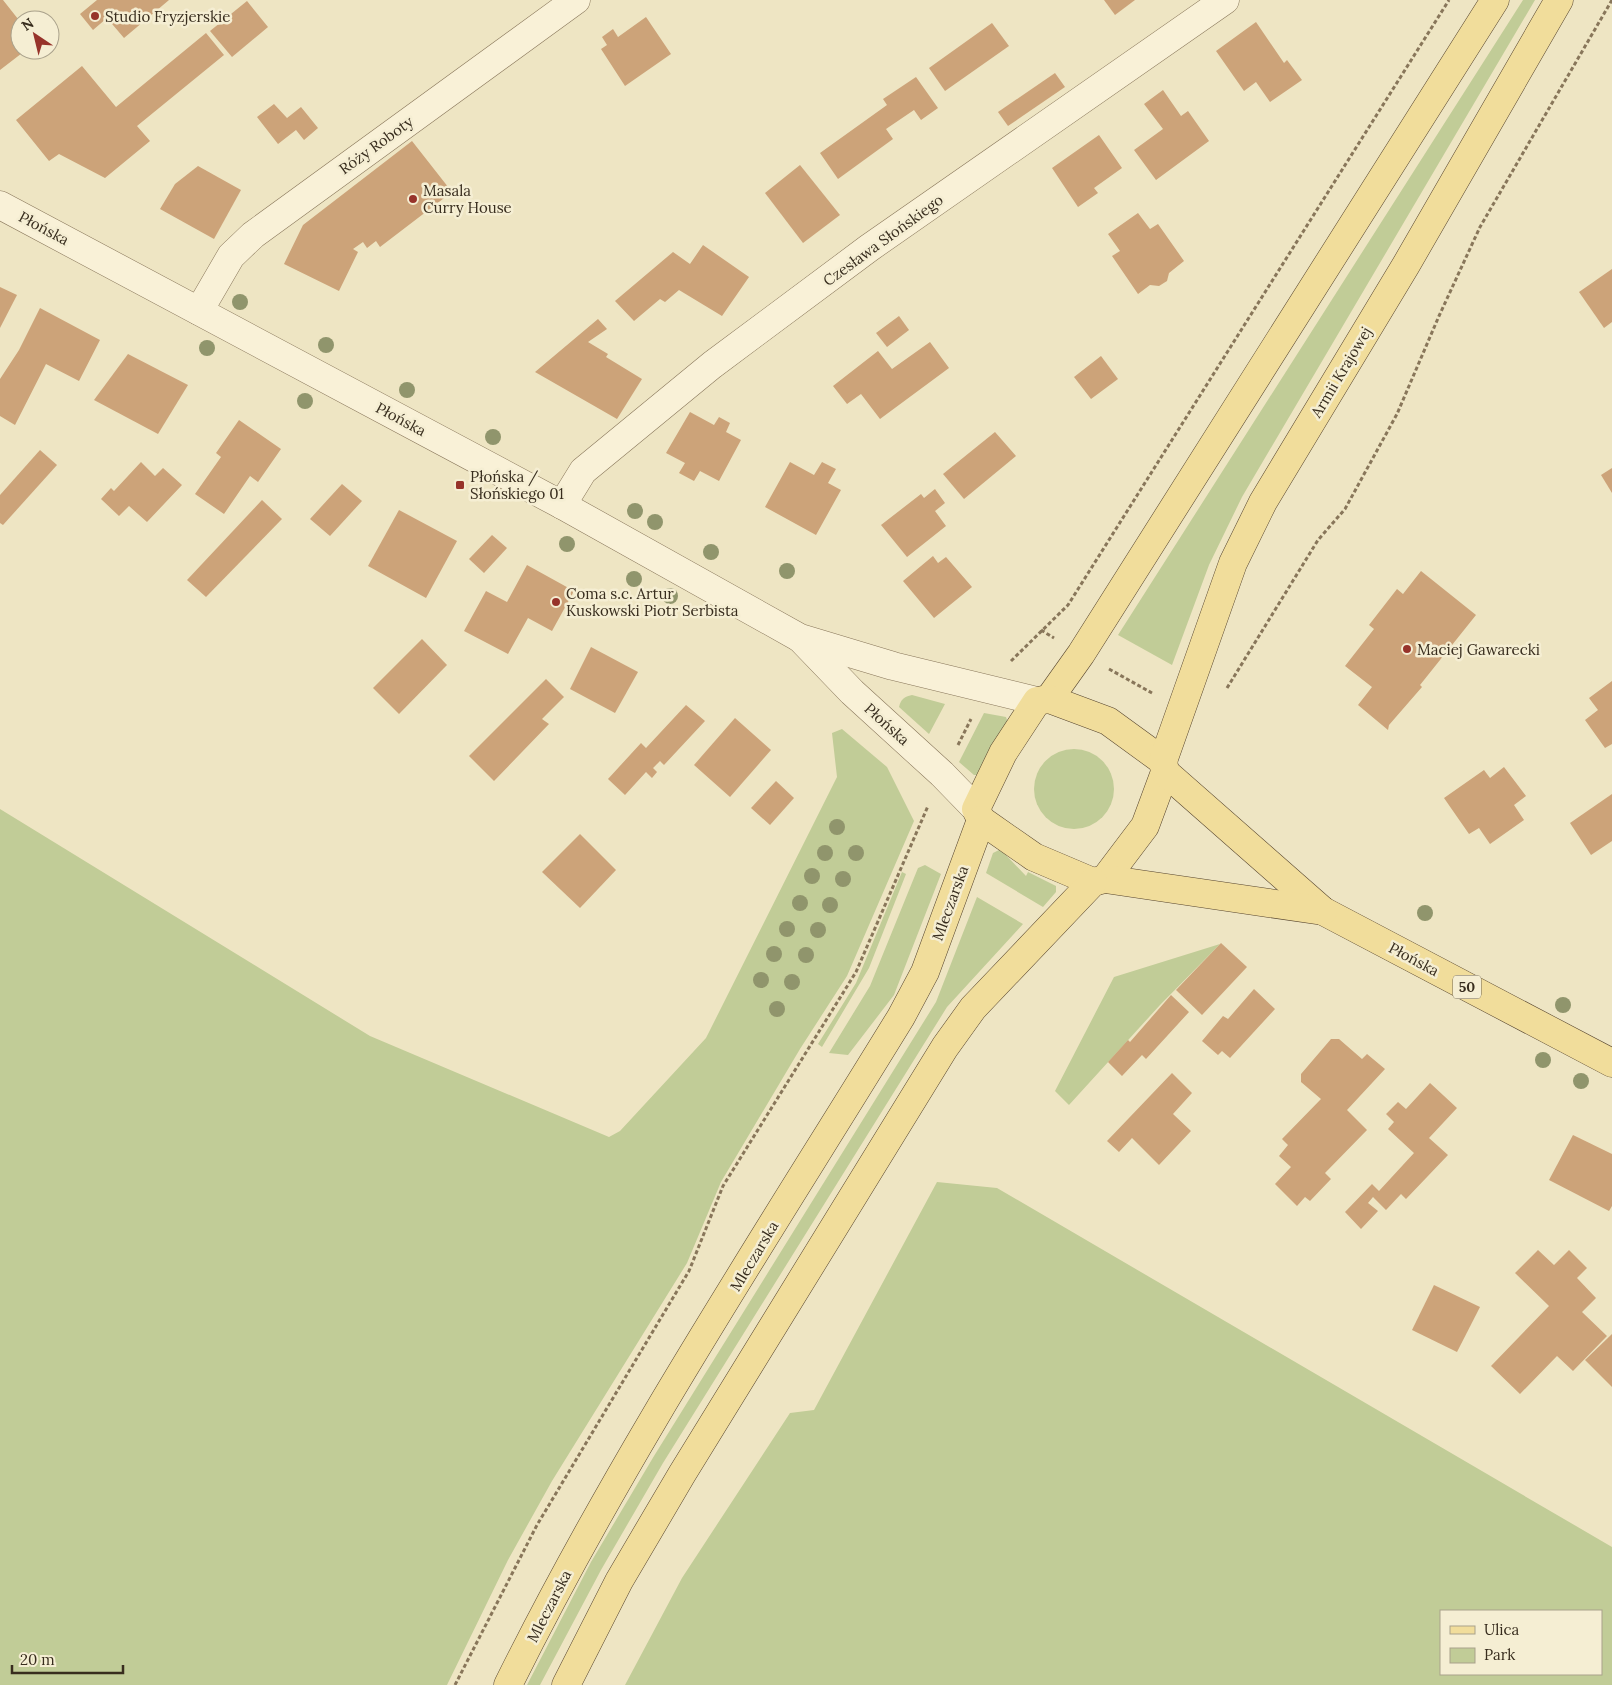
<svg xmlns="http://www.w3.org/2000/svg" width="1612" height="1685" font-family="Lora,serif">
  <rect width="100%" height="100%" fill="#eee5c3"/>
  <g fill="#c1cc97" fill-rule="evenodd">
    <path d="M1523,0H1535L1242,497L1209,565L1172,665L1118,635Z"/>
    <path d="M912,695L945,704L929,734L899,707C901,699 904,697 912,695Z"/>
    <path d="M984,713L1006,717L1008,723L993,744L980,775H974L959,762Z"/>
    <path d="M842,729L887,767L914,821L847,976L800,1049L721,1182L687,1263L552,1481L508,1560L447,1685H0V809L370,1036L609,1137L620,1131L706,1038L837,777L832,733Z"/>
    <circle cx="1074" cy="789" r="40"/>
    <path d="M999,850L1004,853L1026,876L1028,872L1056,886V892L1043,907L986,873L993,853Z"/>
    <path d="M925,865L941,874L894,995L848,1055L829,1053L870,986L918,868Z"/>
    <path d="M902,872L906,874L869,968L822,1047L818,1044L856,983Z"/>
    <path d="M977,897L1023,924L947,1007L663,1463L601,1570L540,1685H527L591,1562L654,1456L936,1002Z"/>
    <path d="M1220,944L1160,1005L1069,1105L1055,1091L1114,977Z"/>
    <path d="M937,1182L997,1188L1612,1547V1685H625L682,1578L790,1413L814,1410ZM1441,1611H1601V1674H1441Z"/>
  </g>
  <g fill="#cca379">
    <path d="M0,0H3L18,19L22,16L26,20H20V50H26L0,70Z"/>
    <path d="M97,0H169L124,38L107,18L93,30L80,14Z"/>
    <path d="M1104,0H1135L1115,15Z"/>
    <path d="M247,1L268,27L232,57L210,31Z"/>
    <path d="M646,17L671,54L625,86L601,49L607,45L602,37L613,29L618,37Z"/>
    <path d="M1256,22L1284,63L1287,60L1302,80L1270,102L1256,82L1244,91L1216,51Z"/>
    <path d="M992,23L1009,46L945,91L929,68Z"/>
    <path d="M206,33L224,55L137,126L150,141L105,178L59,154L49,161L16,120L82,66L116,107Z"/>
    <path d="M1055,73L1065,87L1008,126L998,112Z"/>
    <path d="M916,77L938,108L921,120L914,110L886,129L893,139L838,179L820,153L887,105L883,99Z"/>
    <path d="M1163,90L1181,116L1188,111L1209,141L1156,180L1134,150L1163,129L1144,104Z"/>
    <path d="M274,104L287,118L301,107L318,128L304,140L296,130L278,144L257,117Z"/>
    <path d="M1099,135L1122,168L1094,188L1098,193L1078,207L1052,168Z"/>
    <path d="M412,141L452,192L380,247L376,241L367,248L363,242L353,249L358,252L339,291L284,264L303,225Z"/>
    <path d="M800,165L840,215L803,243L765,193Z"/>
    <path d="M198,166L241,190L214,239L160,209L175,184Z"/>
    <path d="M1138,213L1150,229L1158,224L1184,261L1169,273L1167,281L1159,286L1150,285L1138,294L1112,256L1120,251L1108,234Z"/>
    <path d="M703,245L749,277L722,316L679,290L665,302L660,299L634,321L615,301L673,252L690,264Z"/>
    <path d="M1612,269V322L1604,328L1579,292Z"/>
    <path d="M0,287L17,295L0,328Z"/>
    <path d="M40,308L100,340L79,381L46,364L15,425L0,416V379L19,350Z"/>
    <path d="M899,316L909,330L887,347L876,333Z"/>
    <path d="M598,319L607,329L588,342L608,354L606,357L642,379L617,419L535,372Z"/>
    <path d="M930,342L949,368L880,419L861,394L847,404L833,386L878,351L892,369Z"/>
    <path d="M128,354L188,385L158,434L94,400Z"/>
    <path d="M1101,356L1118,379L1091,399L1074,377Z"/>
    <path d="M690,412L714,425L719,417L730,423L726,432L741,440L719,481L700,471L694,481L679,473L685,463L666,453Z"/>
    <path d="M239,420L281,449L258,482L250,476L224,514L195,494L221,457L216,453Z"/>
    <path d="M995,432L1016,456L964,499L943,474Z"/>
    <path d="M40,450L57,465L3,525L0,523V495Z"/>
    <path d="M141,462L155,476L163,468L182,485L147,522L129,506L119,516L101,499L111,488L114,491Z"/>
    <path d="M790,462L814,475L822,462L836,469L828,483L841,490L816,535L765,507Z"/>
    <path d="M1612,468V493L1601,475Z"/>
    <path d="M342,484L362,501L330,536L310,519Z"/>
    <path d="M935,489L945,503L935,511L946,526L907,557L881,525L921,494L924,498Z"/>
    <path d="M262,500L282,519L206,597L187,580Z"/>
    <path d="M399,510L457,541L426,598L368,566Z"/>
    <path d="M492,535L507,548L484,573L469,559Z"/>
    <path d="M933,556L938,563L946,557L972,587L934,618L903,581Z"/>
    <path d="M527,565L574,591L552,631L528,618L508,654L464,631L486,591L507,602Z"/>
    <path d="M1421,571L1476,615L1420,685L1422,687L1389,725L1388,730L1358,705L1372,687L1345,666L1374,629L1369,625L1397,589L1403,594Z"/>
    <path d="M422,639L447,665L399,714L373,688Z"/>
    <path d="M591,647L638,672L615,713L570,689Z"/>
    <path d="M546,679L564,697L542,719L549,724L494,781L469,756Z"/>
    <path d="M1612,681V744L1605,748L1585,720L1598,710L1589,698Z"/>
    <path d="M686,705L705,721L664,765L660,761L653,768L657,772L652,778L646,772L625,795L608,779L641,743L646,748Z"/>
    <path d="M735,718L771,750L730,797L694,765Z"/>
    <path d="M1504,767L1526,796L1514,805L1524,820L1490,844L1479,828L1469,834L1444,798L1484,770L1490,778Z"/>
    <path d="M776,781L794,798L770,825L751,808Z"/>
    <path d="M1612,794V841L1591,855L1570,823Z"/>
    <path d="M580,834L616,870L580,908L542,872Z"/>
    <path d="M1221,943L1247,967L1202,1015L1176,990Z"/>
    <path d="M1254,989L1275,1009L1230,1058L1222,1051L1218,1055L1202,1041L1223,1016L1228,1019Z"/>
    <path d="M1171,995L1189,1012L1146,1059L1142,1055L1122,1076L1108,1062L1128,1040L1130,1042Z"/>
    <path d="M1331,1039H1339L1362,1059L1367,1054L1385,1069L1347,1110L1367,1130L1325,1173L1331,1179L1310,1201L1305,1197L1297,1206L1275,1184L1291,1167L1279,1156L1288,1145L1282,1139L1321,1099L1301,1082V1074Z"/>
    <path d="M1172,1073L1192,1093L1173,1114L1191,1131L1159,1165L1132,1138L1119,1152L1107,1141Z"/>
    <path d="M1430,1083L1457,1108L1429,1138L1448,1155L1406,1199L1401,1194L1386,1210L1373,1197L1368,1203L1378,1211L1361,1229L1345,1212L1372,1184L1379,1191L1414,1153L1388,1129L1394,1122L1386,1114L1398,1102L1406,1109Z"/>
    <path d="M1573,1135L1612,1154V1206L1609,1211L1549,1180Z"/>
    <path d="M1538,1250L1554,1265L1569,1250L1587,1268L1577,1278L1596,1298L1582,1312L1607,1336L1573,1371L1557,1356L1520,1394L1491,1366L1549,1306L1515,1273Z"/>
    <path d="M1434,1285L1480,1307L1457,1352L1412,1330Z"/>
    <path d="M1612,1334V1387L1585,1360Z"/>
  </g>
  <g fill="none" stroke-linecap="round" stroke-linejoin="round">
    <g stroke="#88765a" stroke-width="29">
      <g id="minor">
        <path d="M199,311L231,256L253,235L576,0"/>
        <path d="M562,505L583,471L712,365L869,248L1225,0"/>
      </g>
    </g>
    <g stroke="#88765a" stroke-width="29">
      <g id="tertiary">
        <path d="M0,205L562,505L800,638L893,666L1037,701"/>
        <path d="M801,639L852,692L942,774L976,809"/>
      </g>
    </g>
    <g stroke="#56442e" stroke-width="29">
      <g id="primary">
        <path d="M1049,699L1081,654L1495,0"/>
        <path d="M1049,699L1108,721L1163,761L1165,772L1145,826L1105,879L1093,882L1034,857L981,820L976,809L1003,753L1037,701Z"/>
        <path d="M1163,761L1233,563L1263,502L1406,265L1559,0"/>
        <path d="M1165,772L1323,911L1612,1063"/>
        <path d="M1105,879L1323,911"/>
        <path d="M508,1685C623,1453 766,1237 901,1017L925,972L981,820"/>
        <path d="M566,1685L619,1581L682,1474L945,1047L973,1008L1093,882"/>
      </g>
    </g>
    <g stroke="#88765a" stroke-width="3" stroke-dasharray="4 2.5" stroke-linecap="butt">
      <path d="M1041,630L1054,638"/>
      <path d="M1011,661L1068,605L1449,0"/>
      <path d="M1109,669L1152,693"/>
      <path d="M1227,688L1318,540L1345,509L1397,414L1439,316L1480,227L1612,0"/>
      <path d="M958,745L971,719"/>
      <path d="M455,1685L537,1525L689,1271L723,1186L856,972L928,806"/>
    </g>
    <use href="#minor" stroke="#f9f1d7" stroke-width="28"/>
    <use href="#tertiary" stroke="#f9f1d7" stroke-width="28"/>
    <use href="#primary" stroke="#f1dd9b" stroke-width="28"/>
  </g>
  <g fill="#90956c">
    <circle cx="240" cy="302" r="8"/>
    <circle cx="326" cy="345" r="8"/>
    <circle cx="207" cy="348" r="8"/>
    <circle cx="407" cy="390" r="8"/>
    <circle cx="305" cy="401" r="8"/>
    <circle cx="493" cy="437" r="8"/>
    <circle cx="635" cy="511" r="8"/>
    <circle cx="655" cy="522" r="8"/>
    <circle cx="567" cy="544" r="8"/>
    <circle cx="711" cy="552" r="8"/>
    <circle cx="787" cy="571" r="8"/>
    <circle cx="634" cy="579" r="8"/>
    <circle cx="670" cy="596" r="8"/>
    <circle cx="837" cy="827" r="8"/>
    <circle cx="825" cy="853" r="8"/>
    <circle cx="856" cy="853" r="8"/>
    <circle cx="812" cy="876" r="8"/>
    <circle cx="843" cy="879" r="8"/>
    <circle cx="800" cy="903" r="8"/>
    <circle cx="830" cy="905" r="8"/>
    <circle cx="1425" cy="913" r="8"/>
    <circle cx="787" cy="929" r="8"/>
    <circle cx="818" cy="930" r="8"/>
    <circle cx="774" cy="954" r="8"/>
    <circle cx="806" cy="955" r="8"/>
    <circle cx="761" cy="980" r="8"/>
    <circle cx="792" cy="982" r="8"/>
    <circle cx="1563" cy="1005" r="8"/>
    <circle cx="777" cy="1009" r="8"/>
    <circle cx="1543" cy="1060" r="8"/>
    <circle cx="1581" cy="1081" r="8"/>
  </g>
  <g fill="#97332a" stroke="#f5eed3" stroke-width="2">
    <circle cx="95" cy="16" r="5"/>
    <circle cx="413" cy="199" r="5"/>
    <rect x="455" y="480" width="10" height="10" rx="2.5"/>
    <circle cx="556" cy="602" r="5"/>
    <circle cx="1407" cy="649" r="5"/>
  </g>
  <g text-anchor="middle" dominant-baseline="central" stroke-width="5" stroke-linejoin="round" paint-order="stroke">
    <rect fill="#f5eed3" stroke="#716754" stroke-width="1" x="1453" y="975.5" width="28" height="23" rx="4"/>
    <g font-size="14" font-weight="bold" fill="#382d1e">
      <text x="1467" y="987">50</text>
    </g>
    <g font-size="15" fill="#382d1e" stroke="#f5eed3" text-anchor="start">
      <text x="105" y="16">Studio Fryzjerskie</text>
      <text x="423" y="190">Masala<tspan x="423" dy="17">Curry House</tspan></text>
      <text x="470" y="476">Płońska /<tspan x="470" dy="17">Słońskiego 01</tspan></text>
      <text x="566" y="593">Coma s.c. Artur<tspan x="566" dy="17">Kuskowski Piotr Serbista</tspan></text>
      <text x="1417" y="649">Maciej Gawarecki</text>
    </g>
    <g font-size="15" fill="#382d1e" stroke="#f5eed3">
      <text transform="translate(376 145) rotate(-36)">Róży Roboty</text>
      <text transform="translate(44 228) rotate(28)">Płońska</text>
      <text transform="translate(883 240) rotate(-36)">Czesława Słońskiego</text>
      <text transform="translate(1341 372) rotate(-59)">Armii Krajowej</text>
      <text transform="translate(401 419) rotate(28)">Płońska</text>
      <text transform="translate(887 724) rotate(42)">Płońska</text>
      <text transform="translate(950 903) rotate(-70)">Mleczarska</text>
      <text transform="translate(1414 959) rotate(28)">Płońska</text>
      <text transform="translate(754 1256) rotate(-59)">Mleczarska</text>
      <text transform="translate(549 1606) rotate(-63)">Mleczarska</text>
    </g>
  </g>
  <rect x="1440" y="1610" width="162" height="65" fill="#f5eed3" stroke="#a9a18b"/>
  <rect x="1450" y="1626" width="25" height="8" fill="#f1dd9b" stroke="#a9a18b"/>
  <text x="1484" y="1635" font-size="15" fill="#382d1e">Ulica</text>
  <rect x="1450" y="1648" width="25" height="15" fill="#c1cc97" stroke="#a9a18b"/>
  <text x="1484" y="1660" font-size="15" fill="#382d1e">Park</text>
  <g transform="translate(35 35) rotate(325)"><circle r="24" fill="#f5eed3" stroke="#a9a18b"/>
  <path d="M0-4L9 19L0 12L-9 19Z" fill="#97332a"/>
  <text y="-8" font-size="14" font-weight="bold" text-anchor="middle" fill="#382d1e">N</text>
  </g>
  <path d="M12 1665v8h111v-8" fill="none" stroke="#382d1e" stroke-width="2.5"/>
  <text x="20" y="1665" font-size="15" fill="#382d1e" stroke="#f5eed3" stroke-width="4" paint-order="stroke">20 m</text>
</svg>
